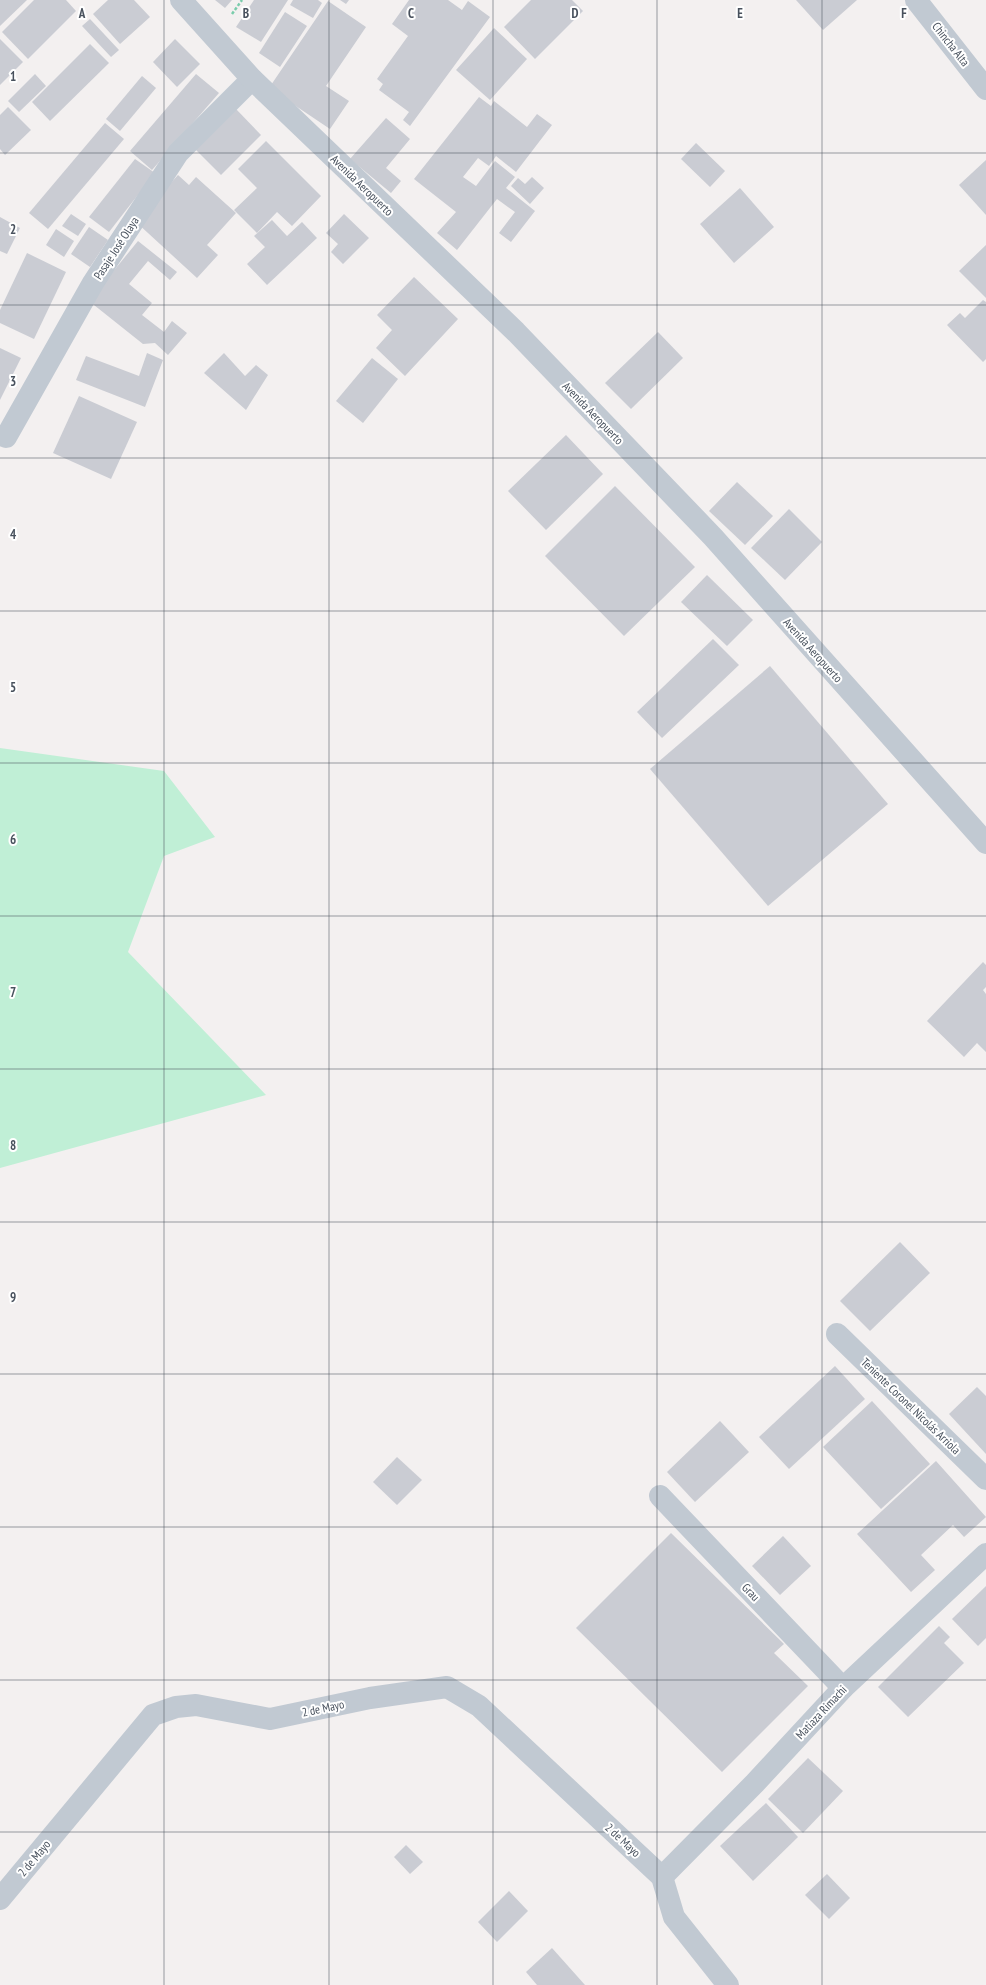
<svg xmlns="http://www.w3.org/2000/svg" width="986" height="1985" font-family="'PT Sans Narrow',sans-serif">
  <rect width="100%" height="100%" fill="#f3f0f0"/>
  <path fill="#c0efd6" d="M0,748L164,771L215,837L164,856L128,952L266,1095L0,1168Z"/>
  <g fill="#caccd3">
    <path d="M0,0H27L0,26Z"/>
    <path d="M34,0H66L76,11L28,59L2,32Z"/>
    <path d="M108,0H134L150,17L120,44L93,14Z"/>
    <path d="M215,0H232L225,8Z"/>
    <path d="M254,0H288L261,42L236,27Z"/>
    <path d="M293,0H318L322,3L313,18L290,5Z"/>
    <path d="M340,0H349L346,4Z"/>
    <path d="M409,0H448L462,10L468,1L490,17L410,126L403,120L409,112L379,90L383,84L377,79L408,36L392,24Z"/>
    <path d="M531,0H572L583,11L535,59L504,27Z"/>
    <path d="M796,0H857L823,30Z"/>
    <path d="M328,1L366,27L326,86L349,101L330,129L269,88Z"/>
    <path d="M285,12L307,26L280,67L259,53Z"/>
    <path d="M90,19L119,50L111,57L82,26Z"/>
    <path d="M494,28L527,59L490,100L456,70Z"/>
    <path d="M0,39L23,62L0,85Z"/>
    <path d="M175,39L200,64L177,87L153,62Z"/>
    <path d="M90,44L109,63L50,121L32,102Z"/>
    <path d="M35,74L46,86L19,112L8,101Z"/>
    <path d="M196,74L219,93L152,170L130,151Z"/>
    <path d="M142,76L156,88L120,131L106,119Z"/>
    <path d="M479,97L491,106L494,101L527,127L537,114L552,125L516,172L496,156L489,166L478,158L463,177L476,186L495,161L515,177L506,188L535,211L511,242L499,233L515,212L497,199L457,250L437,233L456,212L414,179Z"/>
    <path d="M8,107L31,130L5,155L0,149V115Z"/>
    <path d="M236,109L261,135L221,175L195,149Z"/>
    <path d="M386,118L410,139L386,168L401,181L391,193L350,159Z"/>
    <path d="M105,123L124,139L48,229L29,213Z"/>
    <path d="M266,141L321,196L292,226L277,212L257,233L234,210L257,188L238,169Z"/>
    <path d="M696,143L725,171L710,187L681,159Z"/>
    <path d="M135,159L155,173L109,232L89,217Z"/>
    <path d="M986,160V215L959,185Z"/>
    <path d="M178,175L189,185L196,177L236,213L207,245L218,255L197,278L136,222Z"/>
    <path d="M532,177L544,188L530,204L511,186L518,178L525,184Z"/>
    <path d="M740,188L774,227L734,263L700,224Z"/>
    <path d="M71,214L86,224L78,236L62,226Z"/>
    <path d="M344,214L369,238L343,264L331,252L338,244L326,233Z"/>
    <path d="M0,217L20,228L7,254L0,251Z"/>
    <path d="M272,220L287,236L302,222L317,238L267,285L247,264L265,247L254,236Z"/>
    <path d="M89,227L108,240L90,267L71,254Z"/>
    <path d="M56,229L74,241L64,257L46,245Z"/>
    <path d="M138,241L177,272L170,280L148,261L129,284L152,303L142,315L164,332L172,321L187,333L168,355L155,343L143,344L89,301Z"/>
    <path d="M986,245V298L959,271Z"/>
    <path d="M27,253L66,272L34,339L0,323V310Z"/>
    <path d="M414,277L458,319L405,376L376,348L392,330L377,315Z"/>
    <path d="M983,300L986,302V359L983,362L947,325L960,313L965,318Z"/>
    <path d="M658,332L683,358L631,409L605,383Z"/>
    <path d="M0,348L21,358L0,400Z"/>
    <path d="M147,353L163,360L145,407L76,380L86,356L139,376Z"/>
    <path d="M224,353L245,376L256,365L268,375L246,410L204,373Z"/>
    <path d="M372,358L398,379L363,423L336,401Z"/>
    <path d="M79,396L137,422L111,479L53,453Z"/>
    <path d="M566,435L603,474L546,530L508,491Z"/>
    <path d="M737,482L773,516L745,545L709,511Z"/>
    <path d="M615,486L695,567L624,636L545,556Z"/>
    <path d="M789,509L822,542L785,580L751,548Z"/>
    <path d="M707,575L753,620L727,646L681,602Z"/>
    <path d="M713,639L739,665L662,738L637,712Z"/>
    <path d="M770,666L888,804L768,906L650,769Z"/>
    <path d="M983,962L986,965V987L983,990L986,994V1052L977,1043L964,1057L927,1021Z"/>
    <path d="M900,1242L930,1273L870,1331L840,1301Z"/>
    <path d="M835,1366L865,1399L789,1469L759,1437Z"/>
    <path d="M977,1387L986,1396V1454L949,1414Z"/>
    <path d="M872,1401L930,1464L881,1509L823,1447Z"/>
    <path d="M720,1421L749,1452L695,1502L667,1472Z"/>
    <path d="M397,1457L422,1480L397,1505L373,1482Z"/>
    <path d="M936,1461L986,1517L964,1537L953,1525L921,1555L935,1570L911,1592L857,1534Z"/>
    <path d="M671,1533L784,1644L774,1653L808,1686L722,1772L576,1628Z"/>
    <path d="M783,1536L811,1566L780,1595L752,1566Z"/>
    <path d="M986,1586V1638L978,1646L952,1619Z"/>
    <path d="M939,1626L950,1637L944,1643L964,1663L908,1717L878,1687Z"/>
    <path d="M808,1758L843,1791L803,1833L768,1799Z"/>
    <path d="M766,1803L798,1837L753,1881L720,1846Z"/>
    <path d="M406,1845L423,1862L410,1874L394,1857Z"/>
    <path d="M827,1874L850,1898L829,1919L805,1895Z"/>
    <path d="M509,1891L528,1911L497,1942L478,1922Z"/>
    <path d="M552,1948L585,1985H537L526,1972Z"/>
  </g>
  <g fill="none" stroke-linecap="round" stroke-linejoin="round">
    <path stroke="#79ccab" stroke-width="2.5" stroke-dasharray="3 2" stroke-linecap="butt" d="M232,14L242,0"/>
    <g stroke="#c1c9d2" stroke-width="22">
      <path d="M916,0L986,89"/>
      <path d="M6,437L93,283L178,153L252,79"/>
      <path d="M837,1334L986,1479"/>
      <path d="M660,1496L843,1688"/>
      <path d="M662,1877L755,1783L843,1688L986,1554"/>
      <path d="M0,1899L153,1715L176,1707L196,1705L270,1719L370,1698L447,1687L479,1706L662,1877L674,1917L728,1985"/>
    </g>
    <path stroke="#c1c9d2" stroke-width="22" d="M181,0L252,79L516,332L713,537L986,843"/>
  </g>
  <path fill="none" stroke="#48515d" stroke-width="1" stroke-opacity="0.55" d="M164,0V1985M329,0V1985M493,0V1985M657,0V1985M822,0V1985M0,153H986M0,305H986M0,458H986M0,611H986M0,763H986M0,916H986M0,1069H986M0,1222H986M0,1374H986M0,1527H986M0,1680H986M0,1832H986"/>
  <g text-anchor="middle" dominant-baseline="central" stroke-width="4" stroke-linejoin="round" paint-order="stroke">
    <g font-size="12" fill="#48515d" stroke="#fff">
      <text transform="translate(951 44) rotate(52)">Chincha Alta</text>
      <text transform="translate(362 185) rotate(44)">Avenida Aeropuerto</text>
      <text transform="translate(116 248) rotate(-57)">Pasaje José Olaya</text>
      <text transform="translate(593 413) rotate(46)">Avenida Aeropuerto</text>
      <text transform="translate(813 650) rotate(48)">Avenida Aeropuerto</text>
      <text transform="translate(911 1406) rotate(44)">Teniente Coronel Nicolás Arriola</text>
      <text transform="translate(751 1592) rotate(46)">Grau</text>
      <text transform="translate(323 1708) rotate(-12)">2 de Mayo</text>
      <text transform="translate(821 1712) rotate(-47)">Matiaza Rimachi</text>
      <text transform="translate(623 1840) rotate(43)">2 de Mayo</text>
      <text transform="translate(34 1858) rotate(-50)">2 de Mayo</text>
    </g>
  </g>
  <g font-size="13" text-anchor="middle" font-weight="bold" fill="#48515d" stroke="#fff" stroke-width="4" stroke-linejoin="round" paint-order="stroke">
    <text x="82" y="18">A</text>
    <text x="246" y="18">B</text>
    <text x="411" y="18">C</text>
    <text x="575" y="18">D</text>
    <text x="740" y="18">E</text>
    <text x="904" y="18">F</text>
    <text x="13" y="81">1</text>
    <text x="13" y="234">2</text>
    <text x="13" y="386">3</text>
    <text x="13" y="539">4</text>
    <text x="13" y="692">5</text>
    <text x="13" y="844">6</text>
    <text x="13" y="997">7</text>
    <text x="13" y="1150">8</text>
    <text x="13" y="1302">9</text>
  </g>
</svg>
